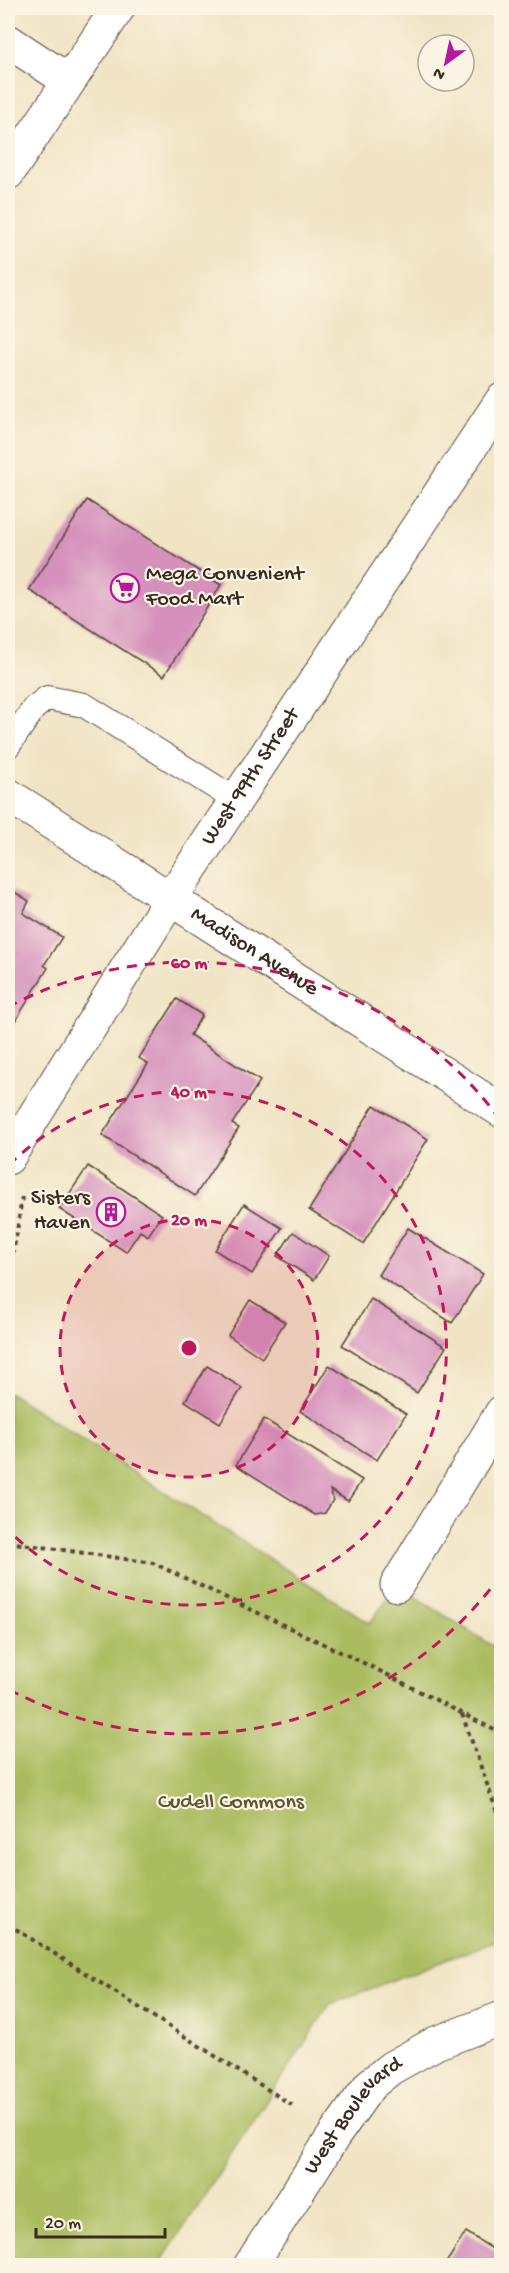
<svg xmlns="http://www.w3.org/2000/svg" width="509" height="2273" font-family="'Gochi Hand',sans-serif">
  <rect width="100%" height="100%" fill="#fcf5e5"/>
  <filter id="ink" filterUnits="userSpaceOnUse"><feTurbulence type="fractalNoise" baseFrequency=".0167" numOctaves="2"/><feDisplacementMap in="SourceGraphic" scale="12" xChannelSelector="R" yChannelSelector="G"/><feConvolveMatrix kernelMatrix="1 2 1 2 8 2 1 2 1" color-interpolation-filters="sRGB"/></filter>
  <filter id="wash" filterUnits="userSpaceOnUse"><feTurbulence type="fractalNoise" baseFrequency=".008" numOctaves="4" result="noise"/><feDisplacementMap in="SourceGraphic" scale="24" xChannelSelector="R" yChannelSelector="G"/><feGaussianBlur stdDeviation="1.35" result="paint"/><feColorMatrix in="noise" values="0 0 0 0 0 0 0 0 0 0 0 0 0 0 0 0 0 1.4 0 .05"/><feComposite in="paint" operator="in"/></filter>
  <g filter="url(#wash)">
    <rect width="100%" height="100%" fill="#f1e4c5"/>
    <path fill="#aabc5f" stroke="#72733e" stroke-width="1.5" d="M8,1392L370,1623L397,1585L502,1652L501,1939L330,2004L159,2265H8Z"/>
    <g id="blocks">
      <g fill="#d591bc">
        <path d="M87,500L221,585L164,676L29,590Z"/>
        <path d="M8,888L29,901L23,913L62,937L44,965L48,968L11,1028L8,1025Z"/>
        <path d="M177,999L202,1015L190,1035L260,1081L232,1124L239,1128L195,1196L102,1135L148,1064L139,1058Z"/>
        <path d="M374,1105L428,1139L363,1244L309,1210Z"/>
        <path d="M88,1166L162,1215L148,1236L140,1231L126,1252L59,1209Z"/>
        <path d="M244,1204L282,1228L252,1274L215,1250Z"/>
        <path d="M408,1228L483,1274L452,1323L378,1275Z"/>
        <path d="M293,1232L329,1256L314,1280L277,1256Z"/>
        <path d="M371,1299L446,1347L417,1393L342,1345Z"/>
        <path d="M250,1300L285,1322L262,1358L228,1335Z"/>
        <path d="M329,1365L406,1414L377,1460L300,1411Z"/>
        <path d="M207,1366L242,1388L220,1423L185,1401Z"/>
        <path d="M264,1419L362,1480L348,1501L330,1490L333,1500L325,1513L315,1515L236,1465Z"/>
        <path d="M466,2232L502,2255V2266H444Z"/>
      </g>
    </g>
  </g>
  <g filter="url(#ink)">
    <use href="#blocks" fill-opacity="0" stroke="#564637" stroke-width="1.5"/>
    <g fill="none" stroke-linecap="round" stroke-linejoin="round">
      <g stroke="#564637" stroke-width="26">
        <path id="service" d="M8,746L34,708L47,698L84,705L236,800"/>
      </g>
      <g stroke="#564637" stroke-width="35">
        <g id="minor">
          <path d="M8,41L69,81"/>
          <path d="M8,173L118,8"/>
          <path id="s1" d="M8,1158L171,898L502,400"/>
          <path d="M397,1585L502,1412"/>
        </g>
      </g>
      <g stroke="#564637" stroke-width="35">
        <g id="tertiary">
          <path id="s2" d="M8,795L502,1111"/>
        </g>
      </g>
      <g stroke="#564637" stroke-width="35">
        <g id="secondary">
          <path id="s3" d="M250,2266L333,2137L370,2085L391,2068L436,2043L502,2018"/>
        </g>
      </g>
      <g stroke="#564637" stroke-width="4" stroke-dasharray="4.5 4.5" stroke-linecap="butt">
        <path d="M8,1272L16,1238L22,1197"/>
        <path d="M8,1542L153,1563L374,1668L502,1734"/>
        <path d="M462,1714L502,1826"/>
        <path d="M8,1924L292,2105"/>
      </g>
      <use href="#service" stroke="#fff" stroke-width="24"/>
      <use href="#minor" stroke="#fff" stroke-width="33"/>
      <use href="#tertiary" stroke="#fff" stroke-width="33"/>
      <use href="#secondary" stroke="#fff" stroke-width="33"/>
    </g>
  </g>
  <circle cx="189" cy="1348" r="129" fill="#c2185b" fill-opacity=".12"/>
  <g fill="none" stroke="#c2185b" stroke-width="3" stroke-dasharray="10 8">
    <circle cx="189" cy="1348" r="129"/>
    <path d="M9 1165A257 257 0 1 1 9 1531"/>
    <path d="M501 1575A386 386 0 0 1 8 1689M8 1007A386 386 0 0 1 501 1121"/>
  </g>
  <defs>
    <g id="supermarket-ring" transform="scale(1.5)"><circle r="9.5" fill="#fcf5e5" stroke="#b5179e" stroke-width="1.5"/><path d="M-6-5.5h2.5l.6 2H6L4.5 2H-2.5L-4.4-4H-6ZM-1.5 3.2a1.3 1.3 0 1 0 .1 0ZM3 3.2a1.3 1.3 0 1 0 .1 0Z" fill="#b5179e"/></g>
    <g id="building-ring" transform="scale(1.5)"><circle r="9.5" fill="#fcf5e5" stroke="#b5179e" stroke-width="1.5"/><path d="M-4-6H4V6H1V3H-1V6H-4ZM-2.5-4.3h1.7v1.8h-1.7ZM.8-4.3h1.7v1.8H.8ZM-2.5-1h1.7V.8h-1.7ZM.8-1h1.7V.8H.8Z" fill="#b5179e"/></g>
  </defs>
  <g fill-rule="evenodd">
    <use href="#supermarket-ring" x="125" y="588"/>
    <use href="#building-ring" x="111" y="1212"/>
  </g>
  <g text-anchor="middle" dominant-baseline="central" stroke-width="4.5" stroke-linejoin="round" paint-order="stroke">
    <g font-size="22" fill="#3b2a1e" stroke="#fcf5e5" text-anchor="start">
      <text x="146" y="575">Mega Convenient<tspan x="146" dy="25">Food Mart</tspan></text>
      <text x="90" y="1199" text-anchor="end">Sisters<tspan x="90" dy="25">Haven</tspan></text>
    </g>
    <g font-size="22" fill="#3b2a1e" stroke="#fcf5e5">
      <text stroke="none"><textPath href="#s1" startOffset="452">West 99th Street</textPath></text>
      <text stroke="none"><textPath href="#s2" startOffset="292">Madison Avenue</textPath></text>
      <text stroke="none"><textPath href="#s3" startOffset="183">West Boulevard</textPath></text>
    </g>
    <g font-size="22" fill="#5c5632" stroke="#fcf5e5">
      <text x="231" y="1803">Cudell Commons</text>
    </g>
  </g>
  <circle cx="189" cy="1348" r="9" fill="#c2185b" stroke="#fcf5e5" stroke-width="3"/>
  <g font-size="18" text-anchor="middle" font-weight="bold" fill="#c2185b" stroke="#fcf5e5" stroke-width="4.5" stroke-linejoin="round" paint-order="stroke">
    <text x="189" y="968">60 m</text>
    <text x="189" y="1097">40 m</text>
    <text x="189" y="1225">20 m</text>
  </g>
  <rect width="509" height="2273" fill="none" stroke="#fcf5e5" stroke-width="30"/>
  <g transform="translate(446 63) rotate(213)"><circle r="28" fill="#fcf5e5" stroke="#afa495" stroke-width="1.5"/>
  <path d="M0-4.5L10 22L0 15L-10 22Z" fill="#b5179e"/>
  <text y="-9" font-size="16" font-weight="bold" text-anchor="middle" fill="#3b2a1e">N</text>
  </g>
  <path d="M36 2228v9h129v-9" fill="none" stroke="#3b2a1e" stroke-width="3"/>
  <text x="45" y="2228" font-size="18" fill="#3b2a1e" stroke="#fcf5e5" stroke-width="4.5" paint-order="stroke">20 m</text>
</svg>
